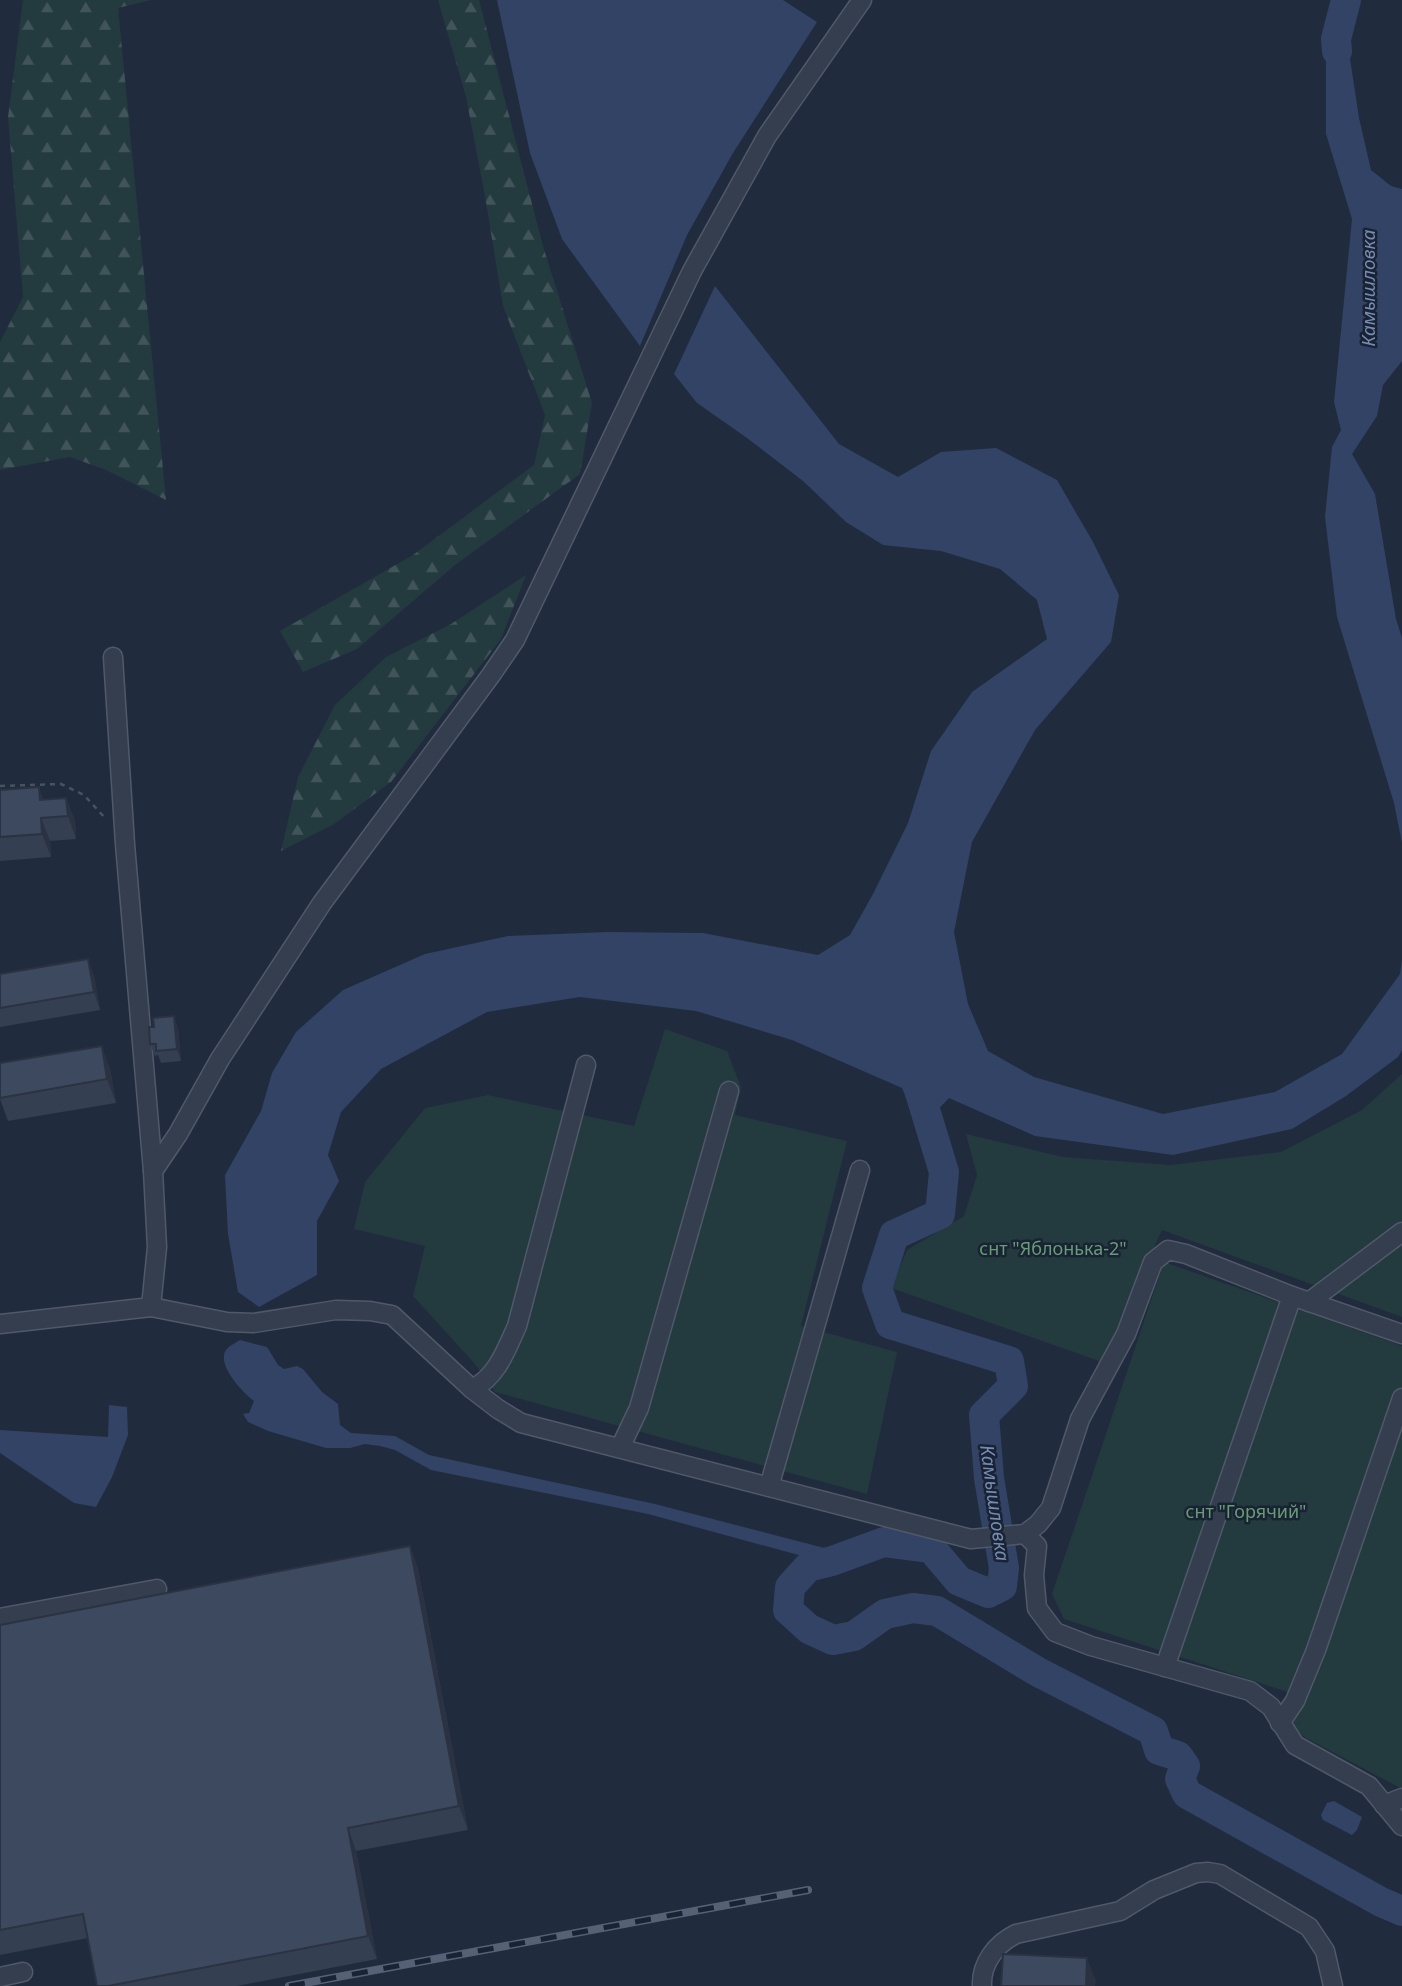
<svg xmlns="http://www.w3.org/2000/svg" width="1402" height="1986" font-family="'Noto Sans',sans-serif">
  <defs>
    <pattern id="forest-firs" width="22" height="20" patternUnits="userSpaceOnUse" patternTransform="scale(1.75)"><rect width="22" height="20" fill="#233a3f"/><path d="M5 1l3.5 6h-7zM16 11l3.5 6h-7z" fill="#415459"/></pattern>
  </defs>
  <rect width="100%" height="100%" fill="#212b3e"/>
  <g fill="#233a3f">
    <path d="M665,1029L727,1051L741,1087L735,1115L847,1141L801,1326L897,1352L867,1494L495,1392L474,1363L413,1296L425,1246L354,1229L365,1182L425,1108L488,1095L634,1126Z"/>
    <path d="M1402,1074V1317L1162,1230L1102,1362L891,1288L907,1250L964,1216L977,1175L966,1134L1063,1157L1170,1165L1281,1152L1362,1110Z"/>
    <path d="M1164,1262L1402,1346V1789L1291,1730L1303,1697L1064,1619L1052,1594Z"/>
  </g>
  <g fill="url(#forest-firs)">
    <path d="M23,0H151L118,8L166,500L106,470L70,457L0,470V342L23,297L8,117Z"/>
    <path d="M438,0H479L543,246L592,403L580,474L455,565L357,649L303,672L280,631L413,555L534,465L545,415L503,306L485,196L466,97Z"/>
    <path d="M526,575L501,639L391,782L334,824L281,851L298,777L335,705L386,657L451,624Z"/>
  </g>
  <g fill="#324365">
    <path d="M497,0H783L817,22L733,153L687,235L640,346L562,239L530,153Z"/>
    <path d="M1343,12L1359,118L1371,170L1391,186L1402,189V361L1383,385L1377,416L1352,454L1375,494L1396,619L1402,638V843L1394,803L1337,617L1325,517L1332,447L1341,430L1334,402L1352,219L1326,134V58L1332,27Z"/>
    <path d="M715,286L839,444L898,477L941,452L996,448L1057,480L1093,542L1119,595L1111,642L1035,730L972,842L954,932L968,1004L988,1051L1034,1077L1163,1114L1275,1092L1342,1054L1400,974L1402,960V1050L1398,1057L1346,1096L1292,1129L1173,1155L1035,1136L949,1098L927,1121L917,1125L902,1088L792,1040L696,1011L580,997L487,1012L381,1069L341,1112L328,1155L339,1181L317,1221V1275L259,1307L238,1292L228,1234L225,1175L261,1111L272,1073L296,1032L343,990L425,954L508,936L608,932L703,933L818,955L850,935L873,894L908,823L931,751L972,692L1047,639L1037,600L1000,569L941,551L883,545L846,522L803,481L747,438L697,403L674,374Z"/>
    <path d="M240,1340L267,1347L278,1365L284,1369L297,1366L303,1369L322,1392L338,1404L340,1425L351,1433L395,1436L429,1455L655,1504L832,1550L848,1559L835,1565L648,1514L431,1470L395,1450L380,1446L365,1444L350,1448H326L268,1431L248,1422L243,1414L249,1413L254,1401C243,1393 216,1365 226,1350C229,1346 235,1343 240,1340Z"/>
    <path d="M109,1405L127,1407L128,1435L112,1477L96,1507L74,1503L0,1453V1430L108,1437Z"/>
    <path d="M1334,1801L1362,1817L1357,1830L1352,1835L1323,1820L1321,1815L1327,1803Z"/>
  </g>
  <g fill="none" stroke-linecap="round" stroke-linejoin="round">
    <g stroke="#324365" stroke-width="30">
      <path d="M1337,51L1336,39L1346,0"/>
      <path d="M931,1086L920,1093L944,1172L940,1214L894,1235L877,1288L890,1324L1009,1361L1013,1386L984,1415L989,1478L1004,1568L1002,1586L988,1593L959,1581L931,1548L884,1542L832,1561L808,1567L790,1587L788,1610L809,1629L833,1640L854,1636L885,1614L913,1608L937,1611L1038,1672L1153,1731L1159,1750L1178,1756L1185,1766L1180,1779L1187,1794L1381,1902L1402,1911"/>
    </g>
    <g stroke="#505969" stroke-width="21">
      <g id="minor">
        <path d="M113,657L125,844L153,1171"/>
        <path d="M1309,1302L1402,1232"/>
        <path d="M151,1307L157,1247L153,1171L178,1134L220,1059L322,903L491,675L515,640L692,271L767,136L862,0"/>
        <path d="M0,1324L151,1307L227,1322L254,1323L336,1310L370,1311L392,1315L472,1389L498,1409L521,1423L971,1539L1025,1534L1038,1524L1051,1508L1080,1419L1126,1334L1153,1262L1168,1250L1186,1254L1292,1296L1402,1334"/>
        <path d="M472,1389C497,1377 506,1350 517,1326L586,1065"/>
        <path d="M620,1448L639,1408L729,1091"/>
        <path d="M769,1487L860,1170"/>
        <path d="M1025,1534L1037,1546L1034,1575L1037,1608L1055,1632L1091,1646L1250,1691L1271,1707L1295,1745L1369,1786L1402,1826"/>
        <path d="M0,1618L157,1589"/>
        <path d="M1165,1667L1292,1296"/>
        <path d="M1280,1723L1295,1701L1316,1650L1402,1398"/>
        <path d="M1384,1805L1402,1798"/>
        <path d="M0,1977L23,1972"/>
        <path d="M982,1986C981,1963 996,1944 1016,1934L1120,1911L1154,1890L1196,1873L1208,1872L1220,1874L1309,1927L1325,1951L1333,1986"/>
      </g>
    </g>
    <path stroke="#41575c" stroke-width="2.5" stroke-dasharray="5 5" stroke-linecap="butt" d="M0,786L61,784L84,795L106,819"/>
    <use href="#minor" stroke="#353e4e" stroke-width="18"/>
    <g stroke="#576175" stroke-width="8">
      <path id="rail" d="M289,1986L808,1890"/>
    </g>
    <use href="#rail" stroke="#1a2333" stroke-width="5" stroke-dasharray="16" stroke-linecap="butt"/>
  </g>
  <g fill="#343f51">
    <path d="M0,790L43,800L66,798L75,821L76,839L50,841L51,857L0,861Z"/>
    <path d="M0,974L94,976L100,1010L0,1027Z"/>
    <path d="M178,1028L181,1061L161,1063L158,1055L155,1056L150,1044Z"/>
    <path d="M0,1063L110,1069L116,1103L8,1121L0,1099Z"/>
    <path d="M410,1546L418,1569L468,1830L356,1851L377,1959L237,1986H97L88,1938L0,1955V1625Z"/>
  </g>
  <g fill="#2b3342">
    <path d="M39,787L47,810L40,800Z"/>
    <path d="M66,798L75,821L76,839L68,816Z"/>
    <path d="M41,818L50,841L51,857L42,834Z"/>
    <path d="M88,959L94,976L100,1010L94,992Z"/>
    <path d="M174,1016L178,1028L181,1061L177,1049Z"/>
    <path d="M102,1046L110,1069L116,1103L107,1079Z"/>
    <path d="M410,1546L418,1569L468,1830L459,1806Z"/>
    <path d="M348,1828L356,1851L377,1959L368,1936Z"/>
    <path d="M1087,1958L1096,1981L1095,1986H1086Z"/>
  </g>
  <g fill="#3d495e" stroke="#2b3342" stroke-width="2">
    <path d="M39,787L40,800L66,798L68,816L41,818L42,834L0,837V790Z"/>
    <path d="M88,959L94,992L0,1008V974Z"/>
    <path d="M174,1016L177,1049L156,1051V1044H150L149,1027H154L153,1018Z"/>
    <path d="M102,1046L107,1079L0,1098V1063Z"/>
    <path d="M410,1546L459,1806L348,1828L368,1936L108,1986H97L83,1914L0,1930V1625Z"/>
    <path d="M1003,1954L1087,1958L1086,1986H1001Z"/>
  </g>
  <g text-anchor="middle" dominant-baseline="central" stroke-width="5" stroke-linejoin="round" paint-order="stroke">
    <g font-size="18" fill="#669c76" stroke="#1a2333">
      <text x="1053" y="1248">снт "Яблонька-2"</text>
      <text x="1246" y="1511">снт "Горячий"</text>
    </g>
    <g font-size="19" font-style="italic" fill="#768cb3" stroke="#1a2333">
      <text transform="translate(1368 288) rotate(-90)">Камышловка</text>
      <text transform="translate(995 1503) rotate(82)">Камышловка</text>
    </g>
  </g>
</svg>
